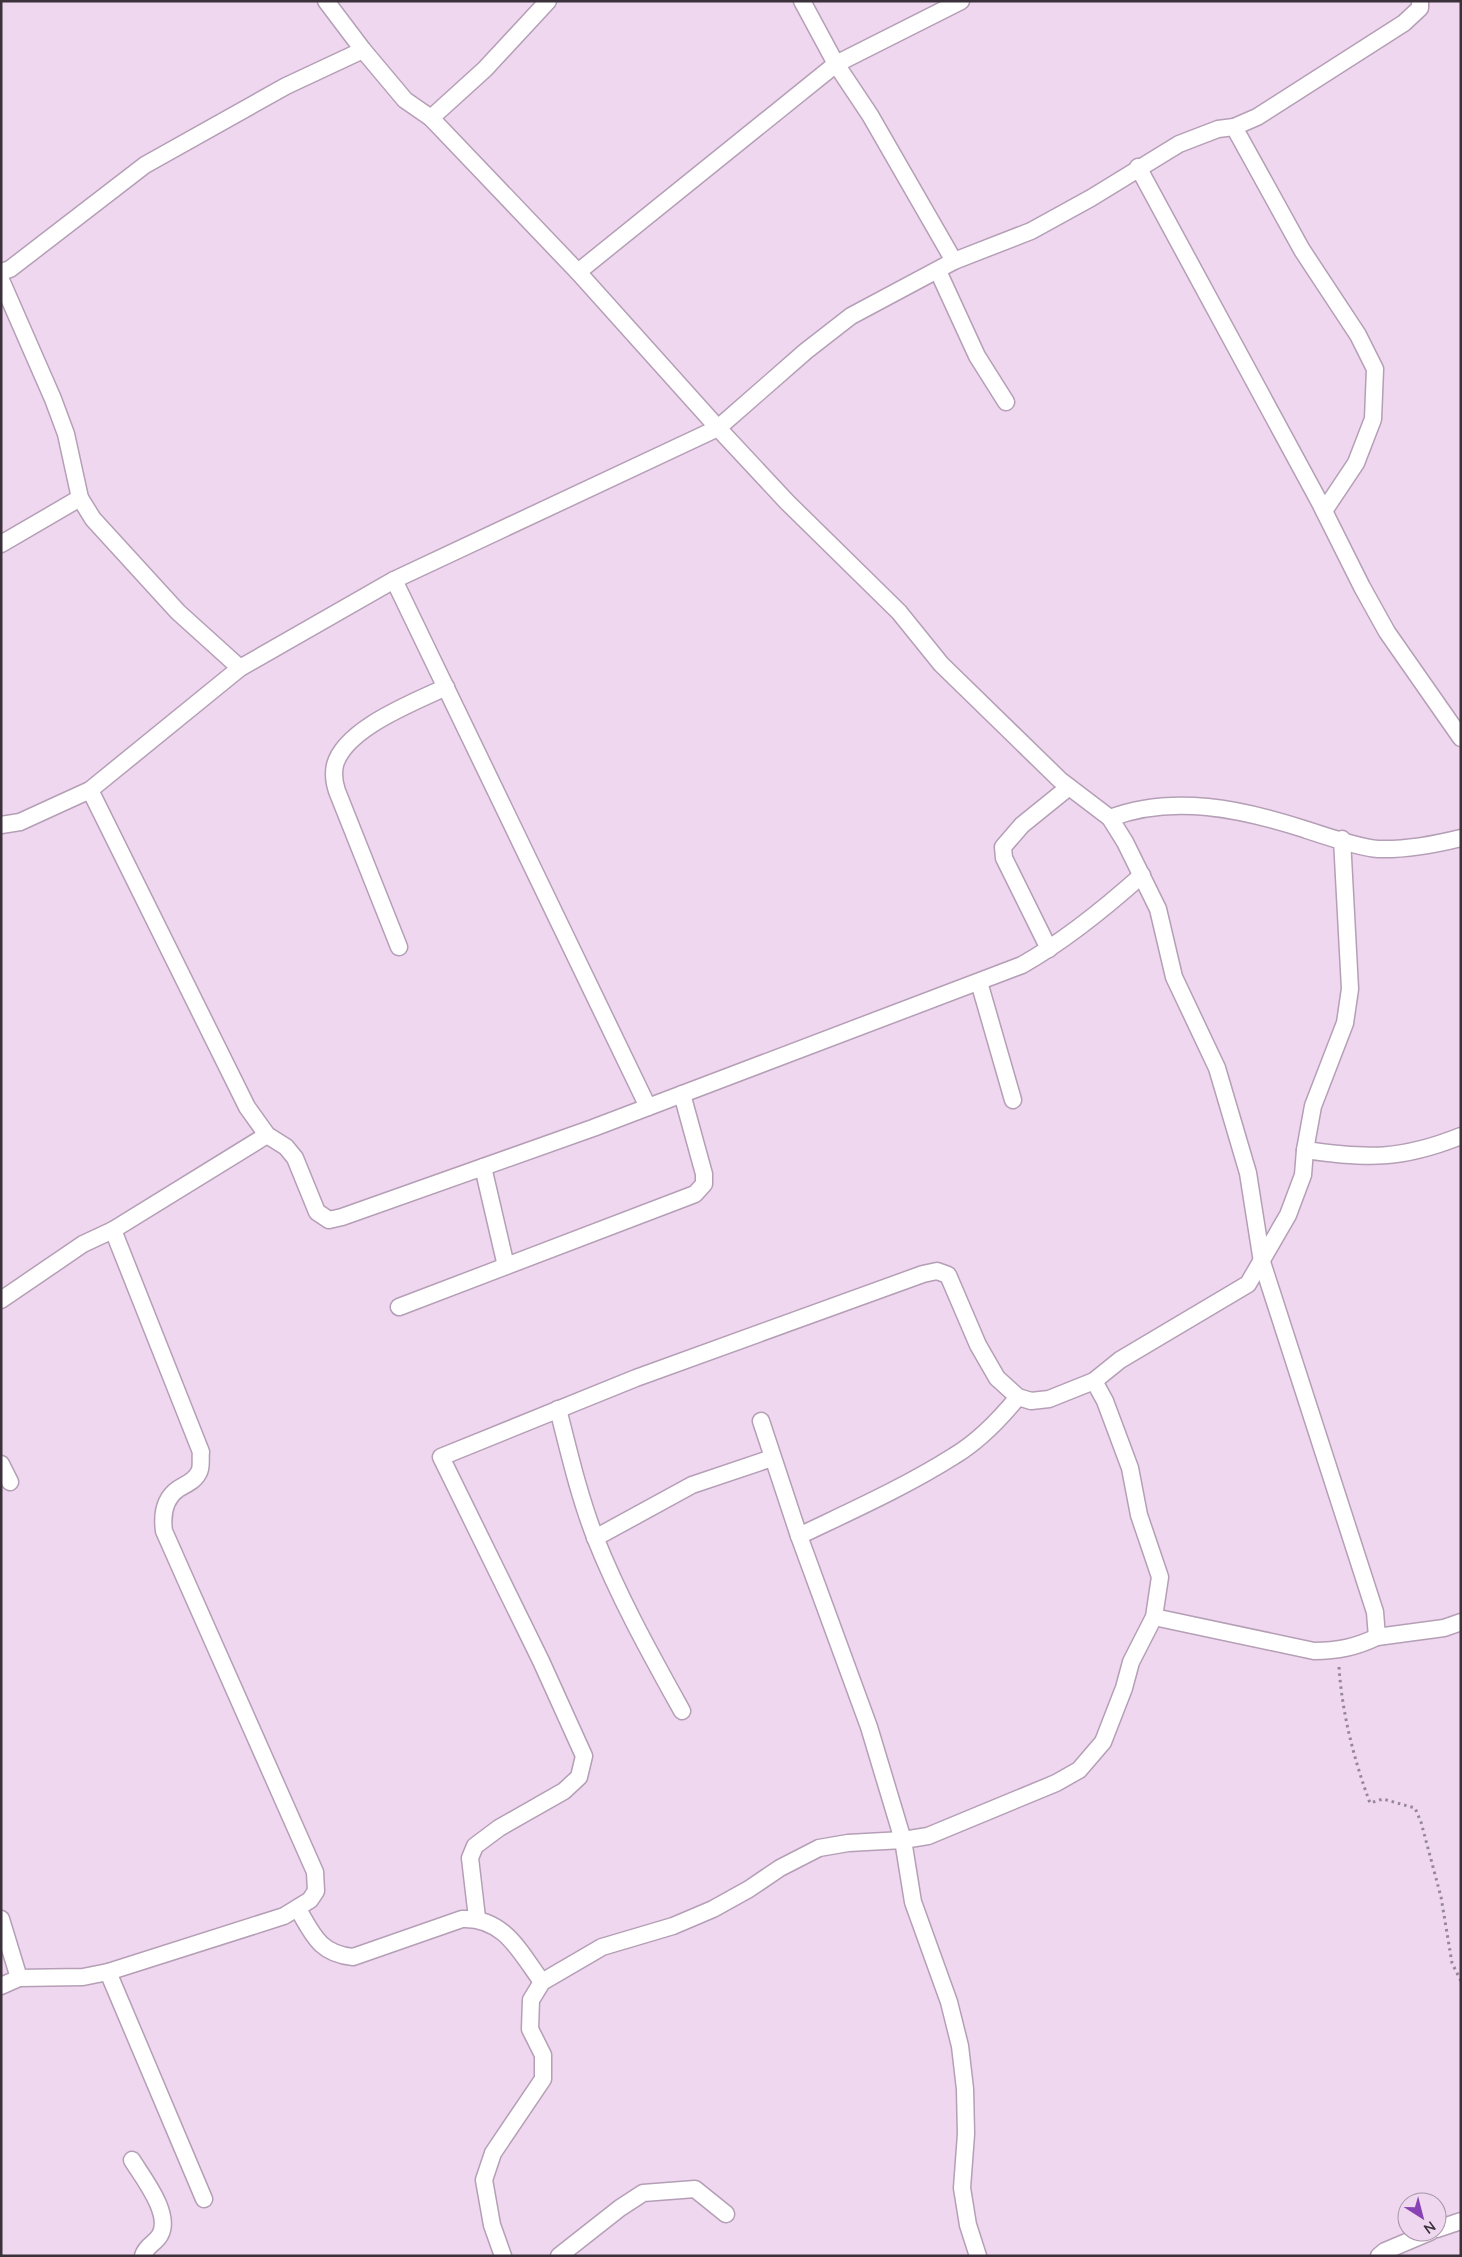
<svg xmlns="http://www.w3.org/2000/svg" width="1462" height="2257" font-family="'Nunito Sans',sans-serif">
  <rect width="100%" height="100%" fill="#eed7ef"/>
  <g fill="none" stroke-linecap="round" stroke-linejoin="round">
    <g stroke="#b59fb6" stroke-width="19">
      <g id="minor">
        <path d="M802,1L836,64L870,115L954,261"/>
        <path d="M1420,1V8L1404,23L1257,117L1234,127L1218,129L1179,144L1091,198L1031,231L954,261L851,316L806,351L718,428L787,502L899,612L941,664L1060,780L1110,818C1173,794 1242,809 1304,829C1322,835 1360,848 1378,849C1406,850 1433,845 1461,838"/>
        <path d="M431,118L485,69L548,1"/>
        <path d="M1234,127L1302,250L1358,335L1375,369L1373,419L1356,463L1324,511"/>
        <path d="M1138,167L1320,503L1362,587L1387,632L1461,738"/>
        <path d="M938,271L977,356L1006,402"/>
        <path d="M1,272L10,269L145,165L286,86L363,50"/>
        <path d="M578,272L836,64L961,1"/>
        <path d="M1,280L53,399L66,434L80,498L93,519L178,612L240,668"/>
        <path d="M1,544L80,498"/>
        <path d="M394,580L648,1107"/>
        <path d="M90,790L247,1107L267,1135L286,1147L295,1158L317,1212L329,1220L342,1217L593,1128L1022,965C1066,940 1104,909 1142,875"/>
        <path d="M1110,818L1125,842L1158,909L1174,977L1217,1068L1248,1173L1262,1262L1375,1612L1377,1637C1356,1647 1338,1651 1314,1651L1154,1617"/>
        <path d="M1,825L20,822L90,790L240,668L394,580L718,428L578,272L431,118L405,100L363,50L326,1"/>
        <path d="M399,947L337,791C334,782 333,774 335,765C345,728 415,702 446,687"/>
        <path d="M1049,949L1004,858L1003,847L1022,825L1069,787"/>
        <path d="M979,982L1013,1100"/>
        <path d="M1305,1150C1367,1159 1401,1160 1461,1136"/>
        <path d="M483,1167L506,1266"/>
        <path d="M1,1300L83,1244L113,1230L267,1135"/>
        <path d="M399,1307L695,1194L704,1184V1174L682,1094"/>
        <path d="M558,1409C569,1452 579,1496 595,1537C619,1598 651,1655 682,1711"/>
        <path d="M761,1421L799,1536L869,1727L903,1840L928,1836L1056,1783L1079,1770L1103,1742L1124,1688L1131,1662L1154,1617L1160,1577L1139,1515L1130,1468L1105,1401L1094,1381"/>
        <path d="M1,1464L10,1482"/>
        <path d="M799,1536C851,1511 905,1487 954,1456C979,1441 1000,1419 1018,1397"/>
        <path d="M595,1538L692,1485L772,1458"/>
        <path d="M1377,1637L1444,1628L1461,1622"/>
        <path d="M298,1909C313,1935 320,1954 353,1957L462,1919C504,1917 520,1952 542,1982"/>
        <path d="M477,1918L470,1858L475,1846L499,1828L564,1791L579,1777L584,1756L541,1661L441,1457L636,1378L923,1274L937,1271L948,1275L978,1345L997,1378L1018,1397L1031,1401L1049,1399L1094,1381L1120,1360L1248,1284L1288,1215L1303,1175L1305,1150L1313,1106L1345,1023L1350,989L1342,839"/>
        <path d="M1,1919L19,1978"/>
        <path d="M108,1972L204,2199"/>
        <path d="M1,1986L19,1978L83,1977L108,1972L284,1916L310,1900L316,1891L315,1872L164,1531C162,1516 164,1499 178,1489C186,1484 195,1481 199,1472C202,1467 200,1458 201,1452L113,1230"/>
        <path d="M132,2160C143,2178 172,2214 160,2235C155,2244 146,2245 143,2256"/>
        <path d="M1437,2229L1461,2221"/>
        <path d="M503,2256L492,2225L484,2180L493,2153L543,2079V2055L530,2029L531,2000L542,1982L602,1947L673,1926L713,1909L749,1889L780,1868L819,1848L848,1843L903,1840L913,1902L949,2002L960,2046L965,2089L966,2134L962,2188L968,2225L978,2256"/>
        <path d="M559,2256L620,2208L643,2193L695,2189L726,2214"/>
        <path d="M1379,2256L1385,2251L1430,2232"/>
      </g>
    </g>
    <path stroke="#968697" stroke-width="3" stroke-dasharray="2.5 4" stroke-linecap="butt" d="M1339,1667C1342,1713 1354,1760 1370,1803L1383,1799L1415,1808L1421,1822L1441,1897L1452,1963L1461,1981"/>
    <use href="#minor" stroke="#fff" stroke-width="16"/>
  </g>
  <rect width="1462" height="2257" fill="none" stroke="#3a313b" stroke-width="5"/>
  <g transform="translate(1422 2217) rotate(144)"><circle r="24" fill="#eed7ef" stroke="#a695a7"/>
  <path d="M0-4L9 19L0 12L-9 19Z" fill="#8842b5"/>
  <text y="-8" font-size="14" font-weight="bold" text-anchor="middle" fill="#3a313b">N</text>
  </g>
</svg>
